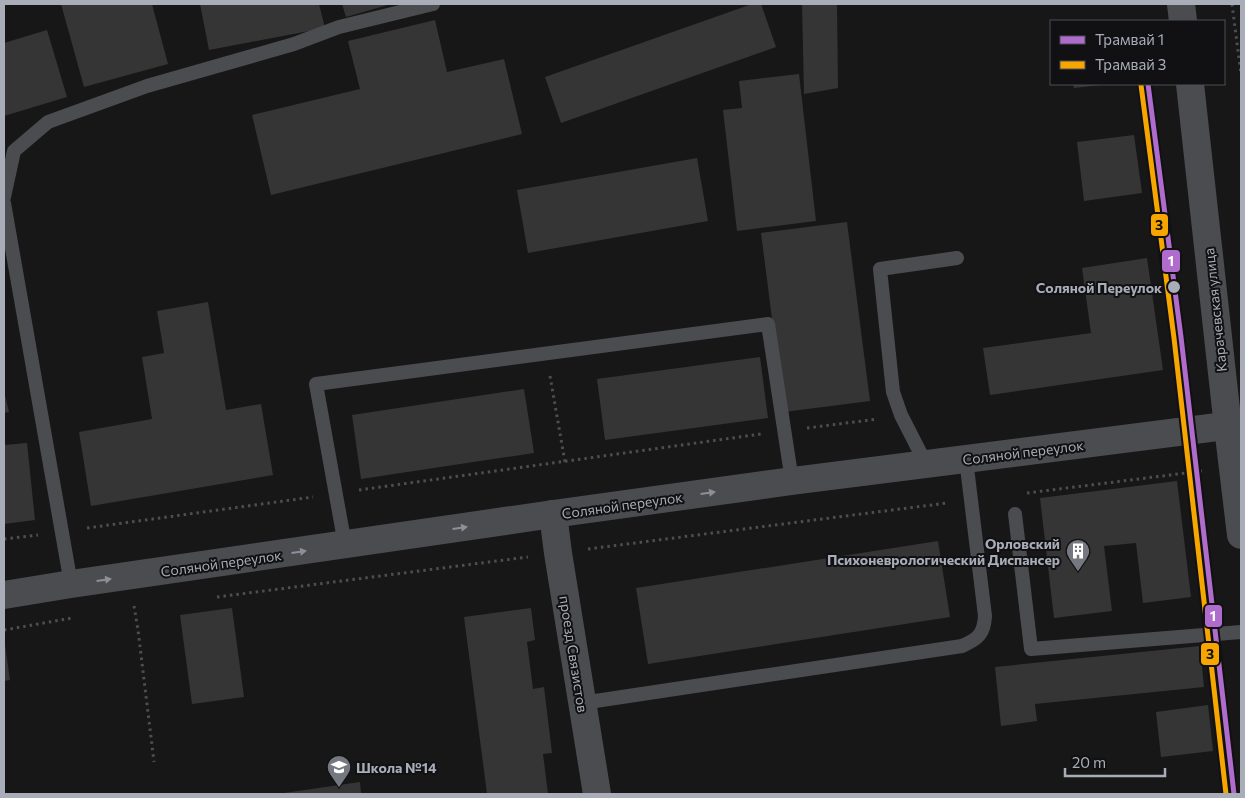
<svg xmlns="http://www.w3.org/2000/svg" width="1245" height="798" font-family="Commissioner,sans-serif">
  <rect width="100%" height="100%" fill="#171717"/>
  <g fill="#353536">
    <path d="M61,4H152L168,64L84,87Z"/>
    <path d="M200,4H319L325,28L209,50Z"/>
    <path d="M342,4H391L346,17Z"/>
    <path d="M752,4H761L776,47L561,123L545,77Z"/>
    <path d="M802,4H837L838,88L804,94Z"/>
    <path d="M435,20L447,72L504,59L522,134L271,195L252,115L360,89L348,41Z"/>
    <path d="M47,30L67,97L4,116V43Z"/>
    <path d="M799,74L816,221L737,231L723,110L742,108L739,81Z"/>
    <path d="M1073,84H1101V85L1074,88Z"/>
    <path d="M1134,135L1142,193L1084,201L1077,142Z"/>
    <path d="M697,158L708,221L528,253L517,190Z"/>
    <path d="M847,222L870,401L784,412L761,233Z"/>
    <path d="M1147,258L1163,370L990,395L983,348L1091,333L1082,268Z"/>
    <path d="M208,302L226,410L261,404L273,475L91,506L79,432L152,419L142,357L164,353L157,311Z"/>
    <path d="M760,357L768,418L605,440L597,379Z"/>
    <path d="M524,389L534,453L361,479L352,415Z"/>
    <path d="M4,391L9,412L4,413Z"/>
    <path d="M27,443L35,520L4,524V445Z"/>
    <path d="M1177,481L1191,597L1143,603L1136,543L1104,546L1112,611L1054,618L1040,498Z"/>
    <path d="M938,541L950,617L648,664L636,588Z"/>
    <path d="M232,608L244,697L192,704L180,615Z"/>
    <path d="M531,608L535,640L527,642L533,689L544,687L552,753L543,754L548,794H487L464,617Z"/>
    <path d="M5,645L10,680L4,681V646Z"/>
    <path d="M1200,646L1204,687L1035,704L1037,721L1001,726L995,667Z"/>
    <path d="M1208,705L1213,751L1161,757L1156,712Z"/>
    <path d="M360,782L361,794H285L284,793Z"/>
  </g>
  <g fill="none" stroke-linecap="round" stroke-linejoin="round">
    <g stroke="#4d4e52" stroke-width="3" stroke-dasharray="2.5 4" stroke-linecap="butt">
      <path d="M1232,4L1241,74"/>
      <path d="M550,376L565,462"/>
      <path d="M807,428L878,419"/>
      <path d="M359,490L761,434"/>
      <path d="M1027,493L1202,471"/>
      <path d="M87,528L313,497"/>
      <path d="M4,539L38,535"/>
      <path d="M588,549L947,503"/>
      <path d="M217,597L528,557"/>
      <path d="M134,606L138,630L154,762"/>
      <path d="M4,630L72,618"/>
    </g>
    <g stroke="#4b4c50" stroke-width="14">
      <path d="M4,197L14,151L48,122L147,86L294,44L339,27L433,4"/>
      <path d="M4,203L71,584"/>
      <path d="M926,464L901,415L893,392L880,269L957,258"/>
      <path d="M1015,514L1031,649L1241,632"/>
      <path d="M345,545L316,384L768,324L792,481"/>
      <path d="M582,703L962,646C978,639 984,634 985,616L966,459"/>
    </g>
    <g stroke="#4b4c50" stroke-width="28">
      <path d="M553,514L558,553L597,794"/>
      <path d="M4,595L71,584L553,514L792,481L1241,424"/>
    </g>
    <g stroke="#4b4c50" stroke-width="28">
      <path d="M1181,4L1183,21"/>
      <path d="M1190,84L1228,427L1241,535"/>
    </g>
    <g stroke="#111113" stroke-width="9">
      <path id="tram-1" d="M1148,84L1181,337L1234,794"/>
    </g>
    <g stroke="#111113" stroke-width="9">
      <path id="tram-2" d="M1141,85L1174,338L1226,794"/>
    </g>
    <use href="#tram-1" stroke="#b06ccc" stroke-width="5"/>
    <use href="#tram-2" stroke="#f7a600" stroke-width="5"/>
  </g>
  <defs><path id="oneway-solid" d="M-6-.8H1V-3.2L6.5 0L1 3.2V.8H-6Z" transform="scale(1.25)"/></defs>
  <g fill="#8c9099">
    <use href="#oneway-solid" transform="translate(708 493) rotate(-8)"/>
    <use href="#oneway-solid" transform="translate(460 528) rotate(-8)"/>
    <use href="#oneway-solid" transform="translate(299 552) rotate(-8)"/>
    <use href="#oneway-solid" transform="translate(104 580) rotate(-8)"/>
  </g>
  <defs>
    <g id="building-pin" transform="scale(1.25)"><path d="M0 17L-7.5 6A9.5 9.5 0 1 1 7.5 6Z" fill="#757880" stroke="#111113"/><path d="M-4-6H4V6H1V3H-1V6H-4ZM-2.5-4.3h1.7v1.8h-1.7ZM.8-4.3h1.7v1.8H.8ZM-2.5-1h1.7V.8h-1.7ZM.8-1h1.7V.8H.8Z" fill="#fff"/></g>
    <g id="school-pin" transform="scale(1.25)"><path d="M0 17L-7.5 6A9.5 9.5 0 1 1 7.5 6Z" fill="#757880" stroke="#111113"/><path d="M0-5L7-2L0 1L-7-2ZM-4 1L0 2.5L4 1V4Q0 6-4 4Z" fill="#fff"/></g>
  </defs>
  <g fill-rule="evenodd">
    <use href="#building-pin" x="1078" y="551"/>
    <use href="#school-pin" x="339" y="767"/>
  </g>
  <circle fill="#a8adb8" stroke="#111113" stroke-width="2" cx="1174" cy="287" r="7"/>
  <g text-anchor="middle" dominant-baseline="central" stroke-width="4" stroke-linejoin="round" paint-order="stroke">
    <g font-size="14" font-weight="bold" fill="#a8adb8" stroke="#111113" text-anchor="end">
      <text x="1162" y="287">Соляной Переулок</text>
    </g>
    <g font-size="14" fill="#a8adb8" stroke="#111113">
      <text transform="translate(1215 310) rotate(-96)">Карачевская улица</text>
      <text transform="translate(1023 452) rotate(-7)">Соляной переулок</text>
      <text transform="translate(622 505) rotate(-8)">Соляной переулок</text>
      <text transform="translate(221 563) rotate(-8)">Соляной переулок</text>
      <text transform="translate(574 654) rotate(81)">проезд Связистов</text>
    </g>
    <g font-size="14" font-weight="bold" fill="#a8adb8" stroke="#111113" text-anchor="end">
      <text x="1060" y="543">Орловский<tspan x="1060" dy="16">Психоневрологический Диспансер</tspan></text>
      <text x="356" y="767" text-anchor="start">Школа №14</text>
    </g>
  </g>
  <g stroke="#111113" stroke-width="2">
    <rect x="1150" y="213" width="19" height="24" rx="5" fill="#f7a600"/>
    <rect x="1161" y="249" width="20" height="24" rx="5" fill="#b06ccc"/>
    <rect x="1204" y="604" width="19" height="24" rx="5" fill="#b06ccc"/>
    <rect x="1200" y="642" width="20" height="24" rx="5" fill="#f7a600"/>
  </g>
  <g font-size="14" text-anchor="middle" font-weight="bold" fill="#fff">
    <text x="1171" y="266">1</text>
    <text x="1213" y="621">1</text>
  </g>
  <g font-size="14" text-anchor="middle" font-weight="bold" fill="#111">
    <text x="1159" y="230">3</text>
    <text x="1210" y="659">3</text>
  </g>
  <rect width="1245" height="798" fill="none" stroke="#a8adb8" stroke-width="10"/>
  <rect x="1050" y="20" width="175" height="65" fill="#111113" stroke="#4d4f55"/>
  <rect x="1060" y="36" width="25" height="8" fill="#b06ccc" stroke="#4d4f55"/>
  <text x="1095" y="45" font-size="15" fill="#a8adb8">Трамвай 1</text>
  <rect x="1060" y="61" width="25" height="8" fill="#f7a600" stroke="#4d4f55"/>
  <text x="1095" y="70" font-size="15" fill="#a8adb8">Трамвай 3</text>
  <path d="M1065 768v8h100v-8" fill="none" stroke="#a8adb8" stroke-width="2.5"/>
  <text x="1072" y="768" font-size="15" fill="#a8adb8" stroke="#111113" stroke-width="4" paint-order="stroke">20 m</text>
</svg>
